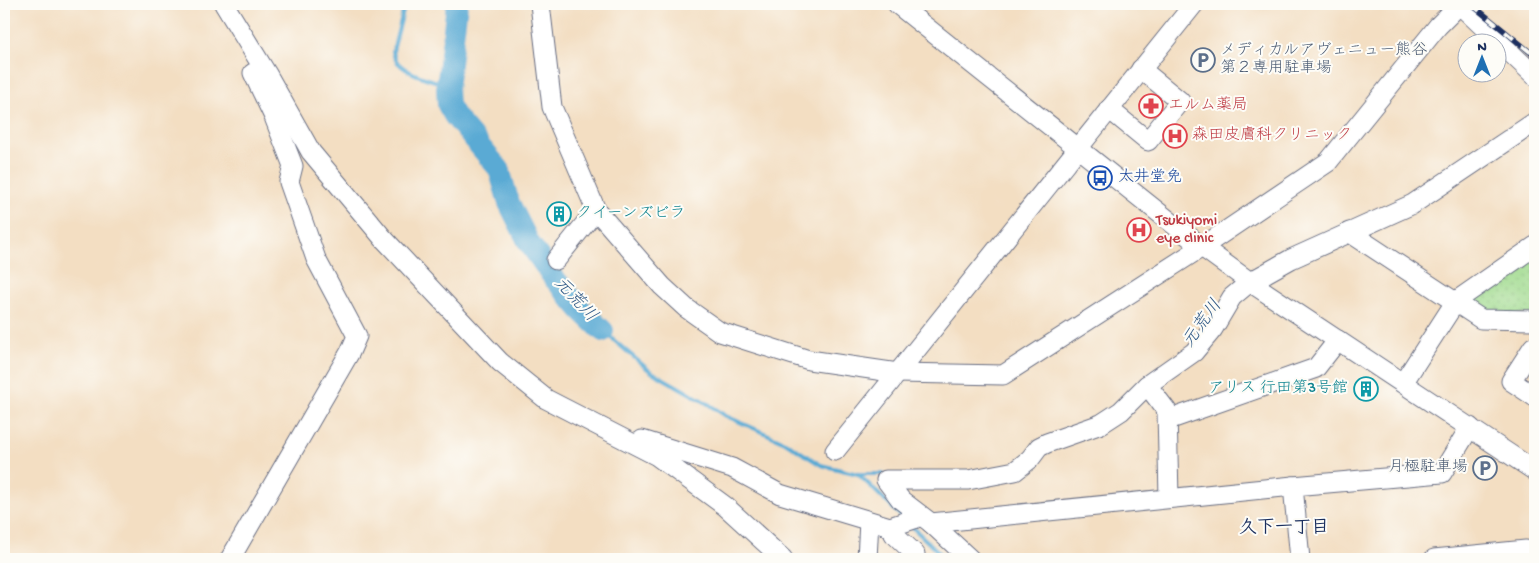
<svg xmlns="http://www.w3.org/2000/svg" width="1539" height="563" font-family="'Gochi Hand','Klee One',sans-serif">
  <defs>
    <pattern id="park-dots" width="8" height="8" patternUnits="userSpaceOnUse" patternTransform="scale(1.25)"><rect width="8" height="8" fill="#9fda8d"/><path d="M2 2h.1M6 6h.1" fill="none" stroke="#88bb7c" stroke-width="1.8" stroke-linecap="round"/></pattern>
  </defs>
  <rect width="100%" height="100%" fill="#fdfcf7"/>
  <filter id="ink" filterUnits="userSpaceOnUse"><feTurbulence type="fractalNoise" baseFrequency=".02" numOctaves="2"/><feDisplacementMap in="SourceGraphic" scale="10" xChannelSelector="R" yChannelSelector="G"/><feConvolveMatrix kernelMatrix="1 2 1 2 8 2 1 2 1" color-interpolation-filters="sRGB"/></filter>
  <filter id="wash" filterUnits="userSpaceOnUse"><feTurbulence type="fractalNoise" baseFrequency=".0096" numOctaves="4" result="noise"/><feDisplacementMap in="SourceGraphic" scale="20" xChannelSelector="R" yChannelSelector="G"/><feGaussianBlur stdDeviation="1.12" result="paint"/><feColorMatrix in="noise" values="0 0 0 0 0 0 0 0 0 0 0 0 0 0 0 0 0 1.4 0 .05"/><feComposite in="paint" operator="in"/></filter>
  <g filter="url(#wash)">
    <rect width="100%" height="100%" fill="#f3dec2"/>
    <path fill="url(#park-dots)" stroke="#5d8476" d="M1535,253V314H1483L1465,301Z"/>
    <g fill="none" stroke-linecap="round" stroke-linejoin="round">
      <g stroke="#5aaad4" stroke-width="4">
        <path d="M405,4L393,51C394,72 430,79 447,85"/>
        <path d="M603,331L650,371L705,402L726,416L785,442L821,465L858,474H883"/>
        <path d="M858,474L903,518"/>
        <path d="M911,526L946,559"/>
      </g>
      <path stroke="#5aaad4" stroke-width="22" d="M457,4L447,89L448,105L455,117L499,169L509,203L529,243L553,277L582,311L603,331"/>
    </g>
  </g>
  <g filter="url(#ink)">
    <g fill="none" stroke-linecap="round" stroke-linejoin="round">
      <g stroke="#676c81" stroke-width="21">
        <g id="minor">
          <path d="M224,4L267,74L311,152L383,238L500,362L546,399L657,456L725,506L783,559"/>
          <path d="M540,4L552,107L596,210L662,286L686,308L720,332L809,360L898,373L1003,375L1202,247L1328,162L1438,26L1460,4"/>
          <path d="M897,4L1202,247L1250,282L1535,471"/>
          <path d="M1459,4L1535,76"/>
          <path d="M1109,109L1148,141L1180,101L1141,69"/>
          <path d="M1349,232L1481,319L1535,320"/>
          <path d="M556,260L596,210"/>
          <path d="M1535,348L1533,347L1511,381L1535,397"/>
          <path d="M1403,383L1456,301L1535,246"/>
          <path d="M1147,385L1167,411L1169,498"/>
          <path d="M1168,420L1316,368L1338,340"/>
          <path d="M642,440L732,468L780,494L890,527L914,519L920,515"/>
          <path d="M835,451L1194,4"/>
          <path d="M931,523L901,500L886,480H968L1015,471L1030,459L1039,447L1047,443L1101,424L1121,411L1147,385L1194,352L1213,329L1232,297L1250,282L1291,259L1413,204L1535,122"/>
          <path d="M890,527L894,534L915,554L911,559"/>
          <path d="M230,559L350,352L357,336L316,259L289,182L293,166L274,117L253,73"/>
          <path d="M867,559L869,521"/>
          <path d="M970,559L931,523L1293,486"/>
          <path d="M1300,559L1293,486L1442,473L1470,427"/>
          <path d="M1434,559L1526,550"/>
        </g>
      </g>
      <use href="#minor" stroke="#fff" stroke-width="19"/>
      <g stroke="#1b2f5e" stroke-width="5.5">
        <path id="rail" d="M1471,4L1535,56"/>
      </g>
      <use href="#rail" stroke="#fdfcf7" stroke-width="4" stroke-dasharray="11" stroke-linecap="butt"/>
    </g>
  </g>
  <defs>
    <g id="parking-ring" transform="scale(1.25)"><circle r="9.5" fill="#fdfcf7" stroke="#5c6f8a" stroke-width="1.5"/><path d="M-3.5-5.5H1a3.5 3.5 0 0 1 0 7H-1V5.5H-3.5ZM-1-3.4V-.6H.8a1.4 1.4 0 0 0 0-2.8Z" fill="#5c6f8a"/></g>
    <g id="pharmacy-ring" transform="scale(1.25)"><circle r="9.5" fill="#fdfcf7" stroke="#e0444e" stroke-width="1.5"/><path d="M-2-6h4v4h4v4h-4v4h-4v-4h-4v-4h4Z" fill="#e0444e"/></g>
    <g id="hospital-ring" transform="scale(1.25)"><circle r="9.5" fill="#fdfcf7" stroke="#e0444e" stroke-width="1.5"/><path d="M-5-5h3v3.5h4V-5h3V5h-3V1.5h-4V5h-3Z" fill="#e0444e"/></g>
    <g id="bus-ring" transform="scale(1.25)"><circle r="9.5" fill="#fdfcf7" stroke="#1a4fb4" stroke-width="1.5"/><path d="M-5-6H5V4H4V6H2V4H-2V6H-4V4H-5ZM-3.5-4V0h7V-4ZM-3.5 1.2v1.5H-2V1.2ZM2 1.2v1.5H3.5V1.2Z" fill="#1a4fb4"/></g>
    <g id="building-ring" transform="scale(1.25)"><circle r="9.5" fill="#fdfcf7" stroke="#0f9aa8" stroke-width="1.5"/><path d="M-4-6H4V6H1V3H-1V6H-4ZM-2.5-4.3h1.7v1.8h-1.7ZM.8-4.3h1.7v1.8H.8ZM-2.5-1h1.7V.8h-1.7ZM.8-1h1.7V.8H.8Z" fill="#0f9aa8"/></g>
  </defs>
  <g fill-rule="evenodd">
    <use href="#parking-ring" x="1203" y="60"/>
    <use href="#pharmacy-ring" x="1151" y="106"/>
    <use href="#hospital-ring" x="1175" y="136"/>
    <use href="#bus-ring" x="1100" y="178"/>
    <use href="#building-ring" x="559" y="214"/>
    <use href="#hospital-ring" x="1139" y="230"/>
    <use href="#building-ring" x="1366" y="389"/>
    <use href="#parking-ring" x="1485" y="468"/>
  </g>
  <g text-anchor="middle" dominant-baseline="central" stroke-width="4" stroke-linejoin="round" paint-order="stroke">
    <g font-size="16" fill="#4e5e75" stroke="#fdfcf7" text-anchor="start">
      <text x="1220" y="51">メディカルアヴェニュー熊谷<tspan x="1220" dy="18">第２専用駐車場</tspan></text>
      <text x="1468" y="468" text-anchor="end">月極駐車場</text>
    </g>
    <g font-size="16" fill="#be3a42" stroke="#fdfcf7" text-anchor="start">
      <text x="1168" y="106">エルム薬局</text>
      <text x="1192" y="136">森田皮膚科クリニック</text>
      <text x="1156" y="221">Tsukiyomi<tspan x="1156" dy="18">eye clinic</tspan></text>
    </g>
    <g font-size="16" fill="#164399" stroke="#fdfcf7" text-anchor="start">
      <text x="1118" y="178">太井堂免</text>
    </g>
    <g font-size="16" fill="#0d838f" stroke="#fdfcf7" text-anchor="start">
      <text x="576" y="214">クイーンズビラ</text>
      <text x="1348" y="389" text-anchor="end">アリス 行田第3号館</text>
    </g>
    <g font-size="18" font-style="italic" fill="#315a87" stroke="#fdfcf7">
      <text transform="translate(575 300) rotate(47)">元荒川</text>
      <text transform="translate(1203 324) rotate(-54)">元荒川</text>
    </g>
    <g font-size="18" font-weight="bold" fill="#1b2f5e" stroke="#fdfcf7">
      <text x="1284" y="528">久下一丁目</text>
    </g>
  </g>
  <rect width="1539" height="563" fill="none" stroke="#fdfcf7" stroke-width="20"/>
  <g transform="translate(1482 58)"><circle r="24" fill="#fdfcf7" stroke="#a3aaba"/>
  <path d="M0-4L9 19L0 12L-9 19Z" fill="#1f6fb2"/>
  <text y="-8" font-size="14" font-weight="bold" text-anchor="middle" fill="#1b2f5e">N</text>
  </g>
</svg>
